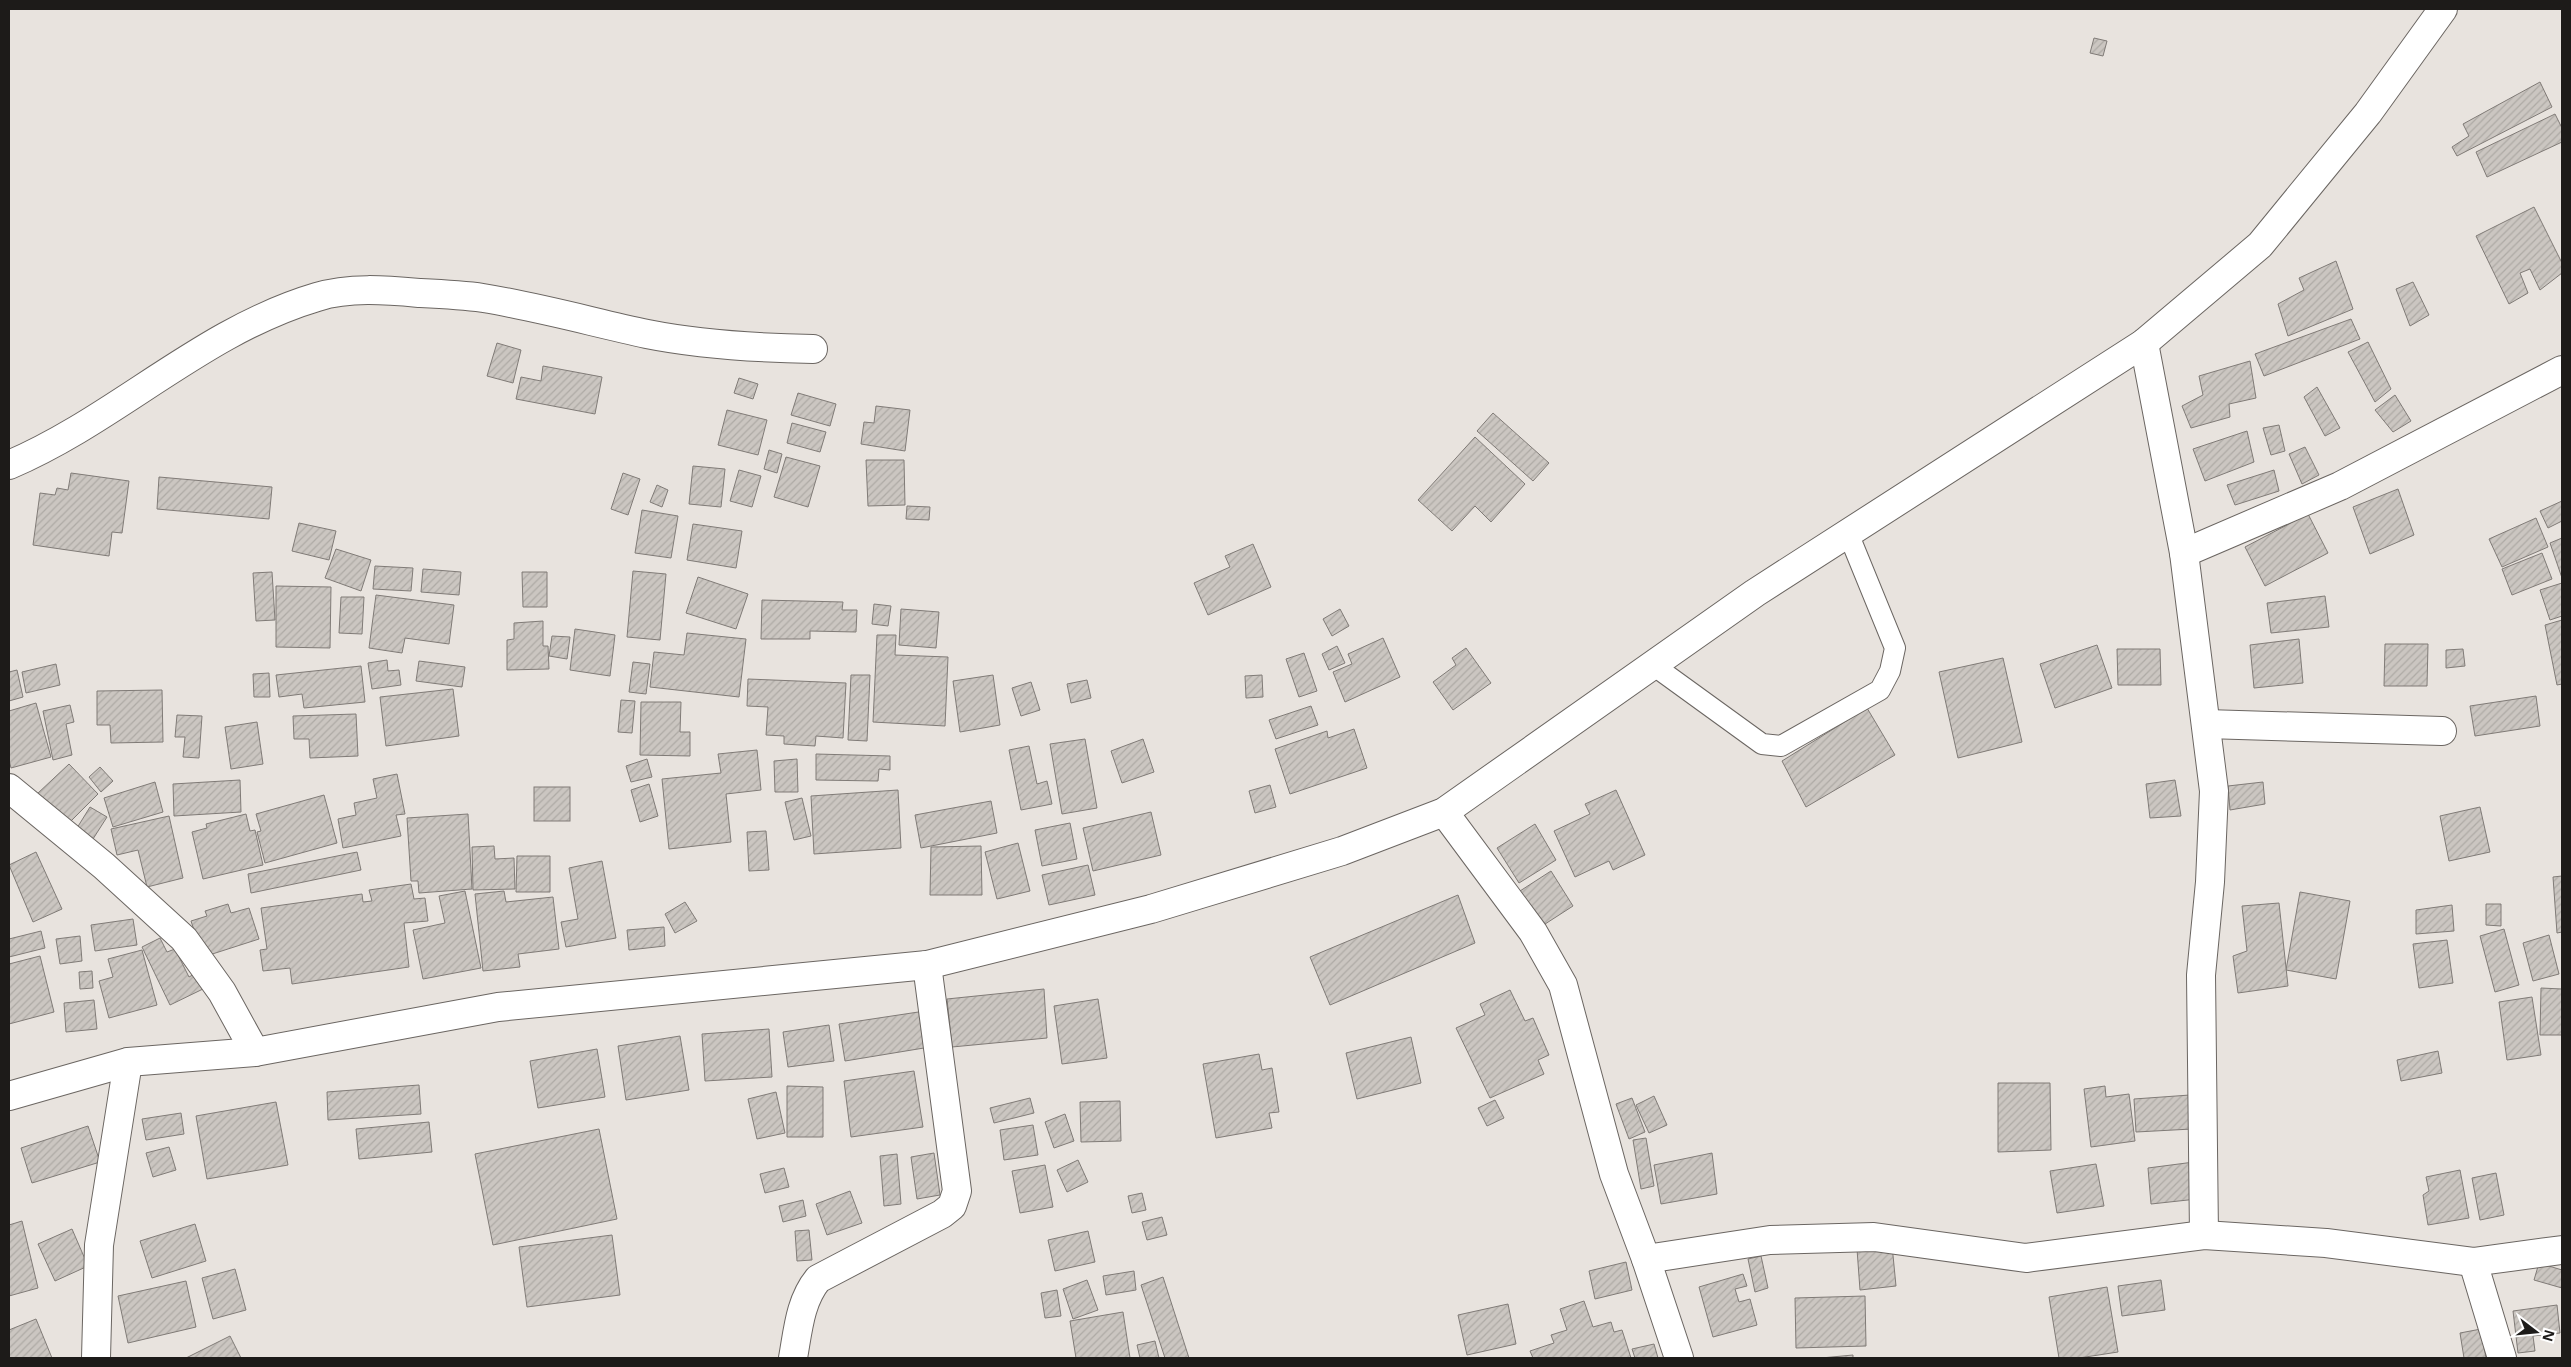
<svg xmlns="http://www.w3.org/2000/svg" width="2571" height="1367" font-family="'Noto Sans',sans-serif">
  <defs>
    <pattern id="building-hatch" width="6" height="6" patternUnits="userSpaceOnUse" patternTransform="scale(1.25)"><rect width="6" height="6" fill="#cbc6c1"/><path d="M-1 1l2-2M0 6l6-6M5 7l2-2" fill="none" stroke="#aeaaa5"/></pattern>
  </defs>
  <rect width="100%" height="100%" fill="#e8e3de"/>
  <g fill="url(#building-hatch)" stroke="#807b77">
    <path d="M2094,38L2107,41L2103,56L2090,53Z"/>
    <path d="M2540,82L2552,107L2457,156L2452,147L2469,136L2463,124Z"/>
    <path d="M2555,114L2562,128V142L2487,177L2476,152Z"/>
    <path d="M2534,207L2562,263V273L2540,290L2530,269L2520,273L2528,293L2509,304L2476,236Z"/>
    <path d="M2336,261L2353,309L2288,336L2278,304L2304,290L2299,278Z"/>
    <path d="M2413,282L2429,315L2410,326L2396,289Z"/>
    <path d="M2351,319L2360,339L2264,376L2255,354Z"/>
    <path d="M2368,342L2391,389L2375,402L2348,352Z"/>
    <path d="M497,343L521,350L513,383L487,376Z"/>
    <path d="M2250,361L2256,398L2229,404L2230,417L2191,428L2182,406L2203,395L2199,376Z"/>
    <path d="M543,366L602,377L595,414L516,399L521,377L541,381Z"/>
    <path d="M739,378L758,384L753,399L734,393Z"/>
    <path d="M2317,387L2340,428L2325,436L2304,397Z"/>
    <path d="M798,393L836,404L830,426L791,415Z"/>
    <path d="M2395,395L2411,421L2393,432L2375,410Z"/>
    <path d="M876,406L910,410L905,451L861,444L864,422L874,423Z"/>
    <path d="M727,410L767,420L758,455L718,445Z"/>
    <path d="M1493,413L1549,463L1533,481L1477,431Z"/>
    <path d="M792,423L826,432L820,452L787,443Z"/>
    <path d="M2279,425L2285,451L2271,455L2263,428Z"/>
    <path d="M2247,431L2254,462L2205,481L2193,449Z"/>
    <path d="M1475,437L1525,484L1491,522L1475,506L1452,531L1418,500Z"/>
    <path d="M2305,447L2319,475L2302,484L2289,454Z"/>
    <path d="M769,450L782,454L777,473L764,469Z"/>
    <path d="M786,457L820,466L808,507L774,497Z"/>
    <path d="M866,460H904L905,505L868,506Z"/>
    <path d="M693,466L725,469L721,507L689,504Z"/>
    <path d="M739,470L761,476L752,507L730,501Z"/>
    <path d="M2274,470L2279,491L2235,505L2227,485Z"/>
    <path d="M71,473L129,481L122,533L112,532L109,556L33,545L40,493L55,495L57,488L68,490Z"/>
    <path d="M623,473L640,479L628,515L611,509Z"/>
    <path d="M159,477L272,487L269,519L157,509Z"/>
    <path d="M657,485L668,490L662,507L650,502Z"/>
    <path d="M2398,489L2414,535L2370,554L2353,507Z"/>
    <path d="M2562,501V521L2548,528L2540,511Z"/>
    <path d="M907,506L930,507L929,520L906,519Z"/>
    <path d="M642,510L678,516L671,558L635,553Z"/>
    <path d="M2308,514L2328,553L2265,586L2245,547Z"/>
    <path d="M2536,518L2548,547L2502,567L2489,539Z"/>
    <path d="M299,523L336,531L329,560L292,551Z"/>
    <path d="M693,524L742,531L736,568L687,560Z"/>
    <path d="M2562,538V578L2550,543Z"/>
    <path d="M1253,544L1271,587L1208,615L1194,583L1230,567L1225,556Z"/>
    <path d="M336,549L371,560L361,591L325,578Z"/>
    <path d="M2542,553L2552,579L2512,595L2502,569Z"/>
    <path d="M375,566L413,568L411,591L373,589Z"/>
    <path d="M423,569L461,572L459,595L421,592Z"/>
    <path d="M633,571L666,574L660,640L627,637Z"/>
    <path d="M272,572L275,620L256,621L253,573Z"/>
    <path d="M522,572H547V607H523Z"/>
    <path d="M698,577L748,594L736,629L686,613Z"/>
    <path d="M2562,583V616L2550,620L2540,590Z"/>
    <path d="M276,586L331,587L330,648L276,647Z"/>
    <path d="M376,595L454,605L449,644L405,638L402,653L369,648Z"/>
    <path d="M2325,596L2329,627L2271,633L2267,603Z"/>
    <path d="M341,597H364L362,634L339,633Z"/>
    <path d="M762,600L843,602L842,610H857L856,632L810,631V639H761Z"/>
    <path d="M874,604L891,606L888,626L872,624Z"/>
    <path d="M901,609L939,612L936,648L899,645Z"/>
    <path d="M1340,609L1349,626L1332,636L1323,619Z"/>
    <path d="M2562,620V684L2557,685L2545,625Z"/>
    <path d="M543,621V646H548L549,669L507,670V640L514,639V623Z"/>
    <path d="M575,629L615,635L610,676L570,670Z"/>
    <path d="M687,633L746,639L739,697L650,687L654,652L684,655Z"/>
    <path d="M877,635H896L895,655L948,657L945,726L873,722Z"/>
    <path d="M552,636L570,637L567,659L549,656Z"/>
    <path d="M1383,638L1400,677L1345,702L1333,672L1352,664L1348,654Z"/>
    <path d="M2299,639L2303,683L2254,688L2250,645Z"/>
    <path d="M2385,644H2428L2427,686H2384Z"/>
    <path d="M2097,645L2112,688L2055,708L2040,664Z"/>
    <path d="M1337,646L1345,663L1329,670L1322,654Z"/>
    <path d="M1466,648L1491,683L1453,710L1433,682L1456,665L1452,658Z"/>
    <path d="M2117,649H2160L2161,685H2118Z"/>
    <path d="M2463,649L2465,666L2446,668V650Z"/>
    <path d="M1304,653L1317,691L1299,697L1286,659Z"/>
    <path d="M2003,658L2022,742L1958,758L1939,672Z"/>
    <path d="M387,660L388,671L399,670L401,685L372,689L368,663Z"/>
    <path d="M419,661L465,667L462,687L416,681Z"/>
    <path d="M633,662L650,664L646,694L629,692Z"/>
    <path d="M56,664L60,685L26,693L22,672Z"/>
    <path d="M361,666L365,702L304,708L302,694L279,697L276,675Z"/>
    <path d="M17,670L23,697L9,701V672Z"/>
    <path d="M269,673L270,697H254L253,674Z"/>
    <path d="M851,675H870L867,741L848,740Z"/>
    <path d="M993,675L1000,725L960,732L953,681Z"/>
    <path d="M1262,675L1263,697L1246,698L1245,676Z"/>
    <path d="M748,679L846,683L843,738L816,736L815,746L784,744V736L766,735L768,707L747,706Z"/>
    <path d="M1087,680L1091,698L1071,703L1067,684Z"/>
    <path d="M1031,682L1040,710L1021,716L1012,688Z"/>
    <path d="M453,689L459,736L386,746L380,697Z"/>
    <path d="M162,690L163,742L111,743L110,725H97V691Z"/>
    <path d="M2536,696L2540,726L2475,736L2470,706Z"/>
    <path d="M621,700L635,701L632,733L618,732Z"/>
    <path d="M641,702H681L680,732H690V756L640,755Z"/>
    <path d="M36,703L51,757L11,768L9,760V711Z"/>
    <path d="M70,705L74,722L66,724L72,755L53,760L43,711Z"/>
    <path d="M1311,706L1318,725L1276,739L1269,720Z"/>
    <path d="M1867,708L1895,755L1806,807L1782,761Z"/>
    <path d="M356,714L358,756L310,758L309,739H294L293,716Z"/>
    <path d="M177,715L202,716L199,758L183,757L185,737H175Z"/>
    <path d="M257,722L263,764L231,769L225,727Z"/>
    <path d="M1354,729L1367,768L1290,794L1275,749L1327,731L1328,738Z"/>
    <path d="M1085,739L1097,808L1062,814L1050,744Z"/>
    <path d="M1143,739L1154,772L1122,783L1111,751Z"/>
    <path d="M1029,746L1037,784L1047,781L1052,804L1021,810L1009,750Z"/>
    <path d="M757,750L761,790L726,794L731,842L669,849L662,779L721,773L718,754Z"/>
    <path d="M816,754L890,756V770L879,769L878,781L816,780Z"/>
    <path d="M647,759L652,777L631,782L626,766Z"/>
    <path d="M797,759L798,792H775L774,761Z"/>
    <path d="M69,764L98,794L67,825L37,794Z"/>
    <path d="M100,767L113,781L101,792L89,777Z"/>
    <path d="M397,774L405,814L396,815L401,836L343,848L338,819L356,815L354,803L377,798L373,779Z"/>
    <path d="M240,780L241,812L174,816L173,784Z"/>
    <path d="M2175,780L2181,816L2150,818L2146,784Z"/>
    <path d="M155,782L163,812L113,827L104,798Z"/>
    <path d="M2263,782L2265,804L2230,810L2228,786Z"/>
    <path d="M649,784L658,816L640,822L631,790Z"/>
    <path d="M1270,785L1276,807L1255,813L1249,791Z"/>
    <rect x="534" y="787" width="36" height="34"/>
    <path d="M898,790L901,848L814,854L811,796Z"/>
    <path d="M1616,790L1645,855L1613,870L1609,861L1575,877L1554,831L1590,814L1585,804Z"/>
    <path d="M324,795L337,843L265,863L257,832L261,831L256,814Z"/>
    <path d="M802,798L811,836L794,840L785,802Z"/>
    <path d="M991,801L997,833L921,848L915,815Z"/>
    <path d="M90,807L107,817L93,839L77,828Z"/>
    <path d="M2480,807L2490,852L2449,861L2440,816Z"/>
    <path d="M1151,812L1161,855L1093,871L1083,828Z"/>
    <path d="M246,814L250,831L255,830L263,865L203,879L192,832L207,828L206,824Z"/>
    <path d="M468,814L472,889L419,893L418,881H411L407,818Z"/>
    <path d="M169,816L183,878L147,887L138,850L117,855L111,829Z"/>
    <path d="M1070,823L1077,859L1042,866L1035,830Z"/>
    <path d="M1535,824L1556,860L1519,883L1497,848Z"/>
    <path d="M766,831L769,870L749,871L747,832Z"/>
    <path d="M1018,843L1030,891L997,899L985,852Z"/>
    <path d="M494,846L495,859L514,858L515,889L473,890L472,847Z"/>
    <path d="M981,846L982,895H930L931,847Z"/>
    <path d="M36,852L62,909L33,922L9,865Z"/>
    <path d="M357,852L361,870L251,893L248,874Z"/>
    <path d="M517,856H550V892H516Z"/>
    <path d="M602,861L616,938L566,947L561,922L578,919L569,868Z"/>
    <path d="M1088,865L1095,895L1049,905L1042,875Z"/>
    <path d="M1551,871L1573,906L1542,926L1520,891Z"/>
    <path d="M2562,876V932L2557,933L2553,877Z"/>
    <path d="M411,884L414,899L425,898L428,921L404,923L409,967L292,984L290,968L263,971L260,950L267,949L261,908L362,894L363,902L372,901L369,890Z"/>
    <path d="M465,891L481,968L423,979L413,930L445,923L439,896Z"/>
    <path d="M504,891L506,902L553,897L559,949L518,954L520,967L483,971L475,894Z"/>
    <path d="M2300,892L2350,901L2336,979L2286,970Z"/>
    <path d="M1458,895L1475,943L1330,1005L1310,957Z"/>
    <path d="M685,902L697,921L675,933L665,914Z"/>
    <path d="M2279,903L2288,986L2238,993L2233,956L2247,951L2242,906Z"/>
    <path d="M228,904L231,913L249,908L259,939L203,957L191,921L207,916L205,911Z"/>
    <path d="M2486,904H2501V926L2486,925Z"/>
    <path d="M2452,905L2454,931L2416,934V910Z"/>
    <path d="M133,919L137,945L95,951L91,925Z"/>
    <path d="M664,927L665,946L629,950L627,930Z"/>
    <path d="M2504,929L2519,985L2495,992L2480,936Z"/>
    <path d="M41,931L45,948L9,957V939Z"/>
    <path d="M2549,935L2559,974L2533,981L2523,943Z"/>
    <path d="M80,936L82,961L60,964L56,939Z"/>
    <path d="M160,938L167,952L175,949L189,977L198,972L205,988L170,1005L142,947Z"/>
    <path d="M2447,940L2453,983L2419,988L2413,944Z"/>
    <path d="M142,950L157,1005L109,1018L99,981L113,977L108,959Z"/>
    <path d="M40,956L54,1012L9,1024V964Z"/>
    <path d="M92,971L93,988L80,989L79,972Z"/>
    <path d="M2541,988L2562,989V1035H2540Z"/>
    <path d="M1044,989L1047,1038L952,1047L947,999Z"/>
    <path d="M1510,990L1525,1021L1533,1018L1549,1055L1538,1060L1544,1074L1490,1098L1456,1028L1485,1015L1480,1004Z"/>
    <path d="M2532,997L2541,1055L2507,1060L2499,1002Z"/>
    <path d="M1098,999L1107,1058L1062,1064L1054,1006Z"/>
    <path d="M94,1000L97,1029L66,1032L64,1003Z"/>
    <path d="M925,1011L930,1047L845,1061L839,1024Z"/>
    <path d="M829,1025L834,1061L788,1067L783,1032Z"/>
    <path d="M769,1029L772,1077L705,1081L702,1034Z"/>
    <path d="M680,1036L689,1090L626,1100L618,1046Z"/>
    <path d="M1411,1037L1421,1083L1357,1099L1346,1053Z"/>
    <path d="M597,1049L605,1097L538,1108L530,1061Z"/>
    <path d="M2438,1051L2442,1073L2401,1081L2397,1060Z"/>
    <path d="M1259,1054L1262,1070L1272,1068L1279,1112L1269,1113L1272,1128L1216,1138L1203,1064Z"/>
    <path d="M914,1071L923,1127L851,1137L844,1081Z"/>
    <path d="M1998,1083H2050L2051,1150L1998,1152Z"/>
    <path d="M419,1085L421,1114L328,1120L327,1092Z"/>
    <path d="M787,1086L823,1087V1137H787Z"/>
    <path d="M2105,1086L2106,1097L2129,1094L2135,1141L2091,1147L2084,1089Z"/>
    <path d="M776,1092L785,1133L757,1139L748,1099Z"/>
    <path d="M2190,1095L2192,1129L2136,1132L2134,1099Z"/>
    <path d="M1654,1096L1667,1125L1649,1133L1636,1105Z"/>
    <path d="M1030,1098L1034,1113L994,1123L990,1108Z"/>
    <path d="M1632,1098L1645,1132L1629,1139L1616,1104Z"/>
    <path d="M1495,1100L1504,1118L1487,1126L1478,1108Z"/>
    <path d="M1120,1101L1121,1141L1081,1142L1080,1102Z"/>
    <path d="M276,1102L288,1165L207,1179L196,1116Z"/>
    <path d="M181,1113L184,1134L146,1140L142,1119Z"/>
    <path d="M1065,1114L1074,1141L1054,1148L1045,1122Z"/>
    <path d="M429,1122L432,1152L359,1159L356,1129Z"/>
    <path d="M1033,1125L1038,1155L1004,1160L1000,1130Z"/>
    <path d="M88,1126L100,1162L32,1183L21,1148Z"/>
    <path d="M599,1129L617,1219L493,1245L475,1154Z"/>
    <path d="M1646,1138L1654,1186L1641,1189L1633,1140Z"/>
    <path d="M169,1147L176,1170L153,1177L146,1153Z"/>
    <path d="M934,1153L940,1195L917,1199L911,1157Z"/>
    <path d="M1712,1153L1717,1194L1661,1204L1654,1165Z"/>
    <path d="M897,1154L901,1204L884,1206L880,1156Z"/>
    <path d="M1078,1160L1088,1182L1067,1192L1057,1170Z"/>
    <path d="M2194,1162L2197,1199L2151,1204L2148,1168Z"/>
    <path d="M2096,1164L2104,1206L2057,1213L2050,1171Z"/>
    <path d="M1045,1165L1053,1207L1020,1213L1012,1171Z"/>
    <path d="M784,1168L789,1187L765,1193L760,1174Z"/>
    <path d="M2460,1170L2469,1218L2428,1225L2423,1195L2429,1191L2426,1177Z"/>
    <path d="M2496,1173L2504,1215L2480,1220L2472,1178Z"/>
    <path d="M850,1191L862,1223L827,1235L816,1204Z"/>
    <path d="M1142,1193L1146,1210L1132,1213L1128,1196Z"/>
    <path d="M803,1200L806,1216L783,1222L779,1206Z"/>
    <path d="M1162,1217L1167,1235L1147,1240L1142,1222Z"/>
    <path d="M22,1221L38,1288L9,1296V1225Z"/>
    <path d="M195,1224L206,1261L152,1278L140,1241Z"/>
    <path d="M72,1229L88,1266L55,1281L38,1244Z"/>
    <path d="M809,1230L812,1260L797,1261L795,1231Z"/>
    <path d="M1088,1231L1095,1262L1055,1271L1048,1240Z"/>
    <path d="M612,1235L620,1295L527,1307L519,1247Z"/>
    <path d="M1892,1245L1896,1286L1860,1290L1857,1249Z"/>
    <path d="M1761,1256L1768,1288L1755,1292L1748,1259Z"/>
    <path d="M1626,1262L1632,1290L1595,1299L1589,1271Z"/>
    <path d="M2539,1263L2562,1270V1288L2534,1280Z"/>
    <path d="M235,1269L246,1310L213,1319L202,1278Z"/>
    <path d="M1134,1271L1136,1290L1106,1295L1103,1276Z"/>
    <path d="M1743,1274L1747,1286L1735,1289L1739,1302L1750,1299L1757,1325L1713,1337L1699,1287Z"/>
    <path d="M1163,1277L1189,1358H1165L1141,1285Z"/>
    <path d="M1087,1280L1098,1310L1073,1319L1063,1289Z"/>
    <path d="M2161,1280L2165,1310L2122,1316L2118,1286Z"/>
    <path d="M186,1281L196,1327L128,1343L118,1296Z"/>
    <path d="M2107,1287L2118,1352L2079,1358H2059L2049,1297Z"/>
    <path d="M1057,1290L1061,1316L1045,1318L1041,1293Z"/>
    <path d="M1865,1296L1866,1346L1796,1348L1795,1298Z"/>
    <path d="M1584,1301L1593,1327L1611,1322L1614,1332L1622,1330L1631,1358H1533L1530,1351L1554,1343L1551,1335L1567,1330L1560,1309Z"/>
    <path d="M1508,1304L1516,1344L1467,1355L1458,1315Z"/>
    <path d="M2557,1305L2560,1333L2533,1336L2535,1351L2518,1353L2513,1311Z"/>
    <path d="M1123,1312L1130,1358H1076L1070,1321Z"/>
    <path d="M36,1319L52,1358H9V1330Z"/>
    <path d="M2481,1329L2486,1358H2464L2460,1333Z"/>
    <path d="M230,1336L241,1358H186Z"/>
    <path d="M1155,1341L1159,1358H1140L1137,1345Z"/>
    <path d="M1654,1344L1658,1358H1635L1632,1349Z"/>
    <path d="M1853,1355V1358H1821Z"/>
  </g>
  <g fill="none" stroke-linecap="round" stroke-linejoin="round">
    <g stroke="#6b6662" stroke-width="22">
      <path id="service" d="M1653,665L1762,744L1781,746L1880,690L1890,671L1895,648L1848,533"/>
    </g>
    <g stroke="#6b6662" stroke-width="30">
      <g id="minor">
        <path d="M2144,343L2184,553L2214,791L2210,882L2201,975L2204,1235"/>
        <path d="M9,465C117,419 202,331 317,297C349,287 386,290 419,293C440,294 462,295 483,298C538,307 592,322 647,334C702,345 757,348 813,349"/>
        <path d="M2184,553L2340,486L2562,370"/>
        <path d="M2206,724L2442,731"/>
        <path d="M9,788L104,866L184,939L222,992L255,1052"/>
        <path d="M1444,812L1533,932L1563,985L1614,1174L1646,1259L1679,1358"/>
        <path d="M1646,1259L1770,1240L1874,1237L2026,1258L2204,1235L2326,1243L2473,1262L2562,1250"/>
        <path d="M2473,1262L2502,1358"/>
        <path d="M96,1358L99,1245L128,1062"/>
        <path d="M793,1358C798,1330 800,1301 818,1279L942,1214L952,1206L957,1191L927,965"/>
      </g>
    </g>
    <g stroke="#6b6662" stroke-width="30">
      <path id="secondary" d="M9,1096L128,1062L255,1052L498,1007L927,965L1151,909L1342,851L1444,812L1755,593L2144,343L2260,245L2368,113L2443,9"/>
    </g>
    <use href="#service" stroke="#fff" stroke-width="20"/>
    <use href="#minor" stroke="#fff" stroke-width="28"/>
    <use href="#secondary" stroke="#fff" stroke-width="28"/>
  </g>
  <rect width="2571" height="1367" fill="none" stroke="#1d1b19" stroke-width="20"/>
  <g transform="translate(2536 1332) rotate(106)" stroke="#ffffff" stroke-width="4" paint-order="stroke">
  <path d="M0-4L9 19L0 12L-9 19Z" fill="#1d1b19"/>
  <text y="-8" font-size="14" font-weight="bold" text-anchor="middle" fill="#1d1b19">N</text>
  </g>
</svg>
